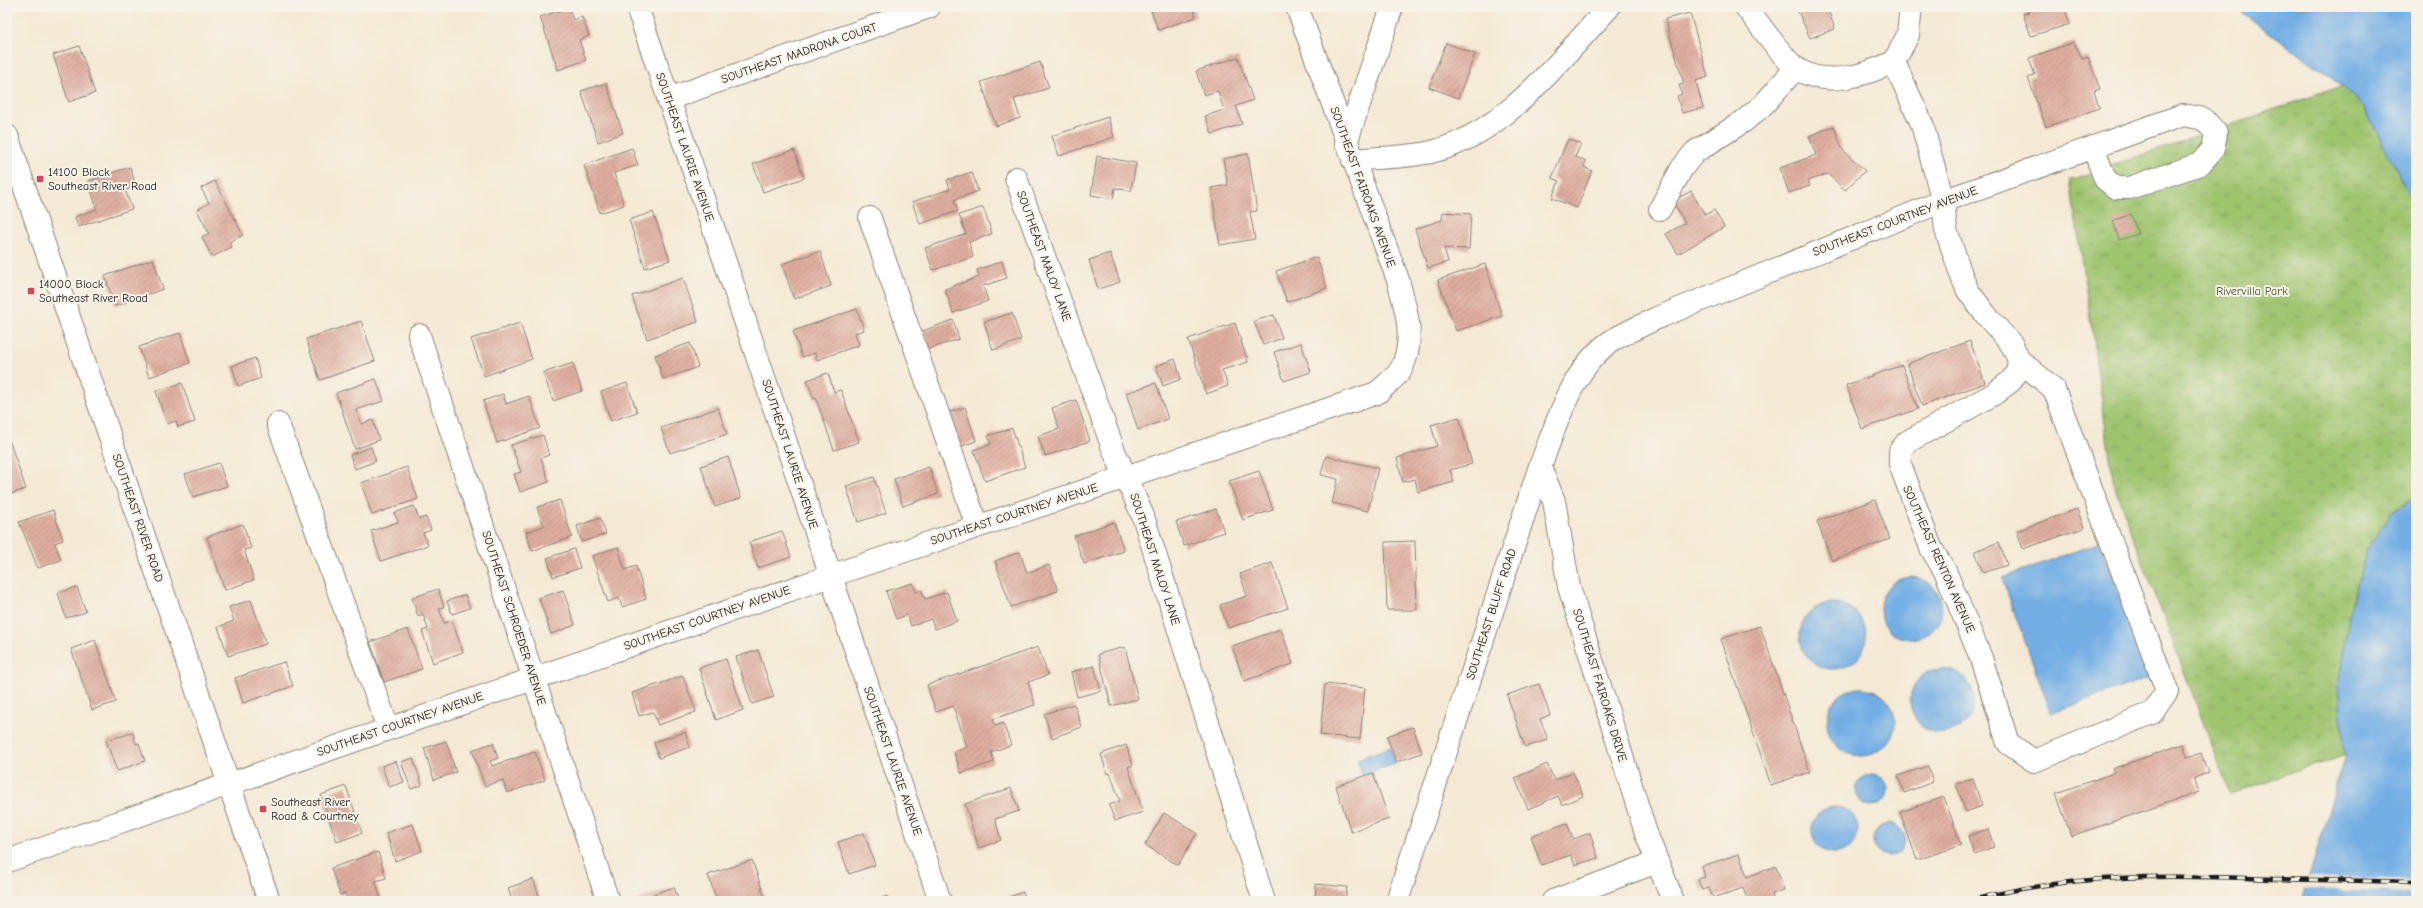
<svg xmlns="http://www.w3.org/2000/svg" width="2423" height="908" font-family="'Comic Neue',sans-serif">
  <defs>
    <pattern id="grass-tufts" width="24" height="20" patternUnits="userSpaceOnUse"><rect width="24" height="20" fill="#9fc46e"/><path d="M3 7l-1-3M5 7V3M7 7l1-3M15 17l-1-3M17 17v-4M19 17l1-3" fill="none" stroke="#88a85f"/></pattern>
    <pattern id="building-hatch" width="6" height="6" patternUnits="userSpaceOnUse"><rect width="6" height="6" fill="#dead9f"/><path d="M-1 1l2-2M0 6l6-6M5 7l2-2" fill="none" stroke="#be9488"/></pattern>
  </defs>
  <rect width="100%" height="100%" fill="#f7f3e8"/>
  <filter id="ink" filterUnits="userSpaceOnUse"><feTurbulence type="fractalNoise" baseFrequency=".025" numOctaves="2"/><feDisplacementMap in="SourceGraphic" scale="8" xChannelSelector="R" yChannelSelector="G"/><feConvolveMatrix kernelMatrix="1 2 1 2 8 2 1 2 1" color-interpolation-filters="sRGB"/></filter>
  <filter id="wash" filterUnits="userSpaceOnUse"><feTurbulence type="fractalNoise" baseFrequency=".012" numOctaves="4" result="noise"/><feDisplacementMap in="SourceGraphic" scale="16" xChannelSelector="R" yChannelSelector="G"/><feGaussianBlur stdDeviation="0.9" result="paint"/><feColorMatrix in="noise" values="0 0 0 0 0 0 0 0 0 0 0 0 0 0 0 0 0 1.4 0 .05"/><feComposite in="paint" operator="in"/></filter>
  <g filter="url(#wash)">
    <rect width="100%" height="100%" fill="#f4e9d4"/>
    <path fill="url(#grass-tufts)" stroke="#5e7045" d="M2342,86L2364,107L2416,208V498L2392,512L2367,549L2349,617L2338,687L2345,755L2230,794L2114,485L2070,180Z"/>
    <g fill="#72aee4" stroke="#476580">
      <path d="M2239,7H2416V208L2364,107L2342,86L2244,14Z"/>
      <path d="M2416,498V901H2302L2345,755L2338,687L2349,617L2367,549L2392,512Z"/>
      <path d="M2100,542L2150,677L2051,713L2002,578Z"/>
      <circle cx="1911" cy="608" r="31"/>
      <circle cx="1833" cy="636" r="33"/>
      <circle cx="1942" cy="701" r="32"/>
      <circle cx="1861" cy="722" r="34"/>
      <path d="M1390,747L1395,764L1362,775L1357,759Z"/>
      <circle cx="1872" cy="790" r="16"/>
      <circle cx="1835" cy="830" r="23"/>
      <circle cx="1889" cy="840" r="16"/>
    </g>
    <path fill="#f4e9d4" d="M2307,877L2416,880V893L2304,889Z"/>
    <g id="blocks">
      <g fill="url(#building-hatch)">
        <path d="M1150,7H1193L1196,17L1158,30Z"/>
        <path d="M1796,7H1827L1835,29L1810,38Z"/>
        <path d="M2027,7H2064L2070,24L2031,36L2023,14L2029,12Z"/>
        <path d="M569,8L573,20L582,17L589,36L579,40L586,60L558,70L540,17Z"/>
        <path d="M1690,13L1708,77L1696,81L1703,108L1682,113L1677,96L1682,94L1679,85L1684,84L1665,19Z"/>
        <path d="M2074,42L2082,59L2088,57L2100,89L2094,91L2099,108L2046,127L2028,78L2035,75L2029,58Z"/>
        <path d="M1446,43L1475,54L1458,98L1429,87Z"/>
        <path d="M79,46L95,93L69,102L53,55Z"/>
        <path d="M1238,57L1253,100L1236,106L1242,124L1212,134L1205,116L1224,110L1218,91L1204,95L1196,71Z"/>
        <path d="M1040,62L1049,88L1014,99L1020,118L996,126L981,82Z"/>
        <path d="M606,83L623,133L598,142L581,91Z"/>
        <path d="M1108,117L1114,137L1059,156L1052,136Z"/>
        <path d="M1834,126L1842,149L1865,171L1845,190L1828,174L1808,181L1810,186L1789,193L1780,168L1816,155L1809,136Z"/>
        <path d="M1568,139L1581,144L1575,157L1586,161L1584,167L1592,171L1577,208L1552,198L1559,181L1552,178Z"/>
        <path d="M632,148L638,165L614,173L624,205L600,213L584,165Z"/>
        <path d="M794,150L804,178L763,192L753,164Z"/>
        <path d="M1248,154L1257,211L1250,212L1255,239L1220,245L1211,188L1228,185L1223,159Z"/>
        <path d="M1097,156L1136,163L1131,191L1115,188L1113,199L1091,195Z"/>
        <path d="M130,167L136,186L125,190L132,209L78,227L75,217L97,209L88,181Z"/>
        <path d="M972,172L978,191L954,200L958,211L920,224L912,202L950,189L947,180Z"/>
        <path d="M215,181L243,235L229,242L232,247L212,257L202,237L209,233L197,210L209,203L201,188Z"/>
        <path d="M1691,191L1705,215L1714,210L1724,227L1678,254L1666,234L1685,223L1673,201Z"/>
        <path d="M983,207L992,234L969,242L973,257L933,270L925,248L966,234L959,215Z"/>
        <path d="M653,212L670,260L645,268L629,220Z"/>
        <path d="M1443,212L1471,214L1469,249L1444,248L1448,262L1428,268L1415,229L1442,220Z"/>
        <path d="M2131,214L2138,234L2119,240L2113,221Z"/>
        <path d="M820,251L831,286L794,299L782,264Z"/>
        <path d="M1110,253L1120,282L1098,289L1089,260Z"/>
        <path d="M1317,257L1327,288L1287,302L1276,271Z"/>
        <path d="M153,259L163,289L115,306L105,276Z"/>
        <path d="M1002,261L1007,278L983,286L988,301L953,313L945,289L979,277L977,270Z"/>
        <path d="M1485,264L1502,316L1456,331L1438,280Z"/>
        <path d="M683,278L698,322L647,339L632,296Z"/>
        <path d="M857,309L864,330L855,333L859,345L817,360L815,353L802,357L793,331Z"/>
        <path d="M1012,313L1021,340L993,350L984,322Z"/>
        <path d="M1274,315L1282,338L1263,345L1254,321Z"/>
        <path d="M953,320L959,339L926,350L920,332Z"/>
        <path d="M361,321L375,361L320,380L306,339Z"/>
        <path d="M520,323L532,359L484,376L471,339Z"/>
        <path d="M1235,323L1248,362L1222,370L1228,386L1206,394L1188,339Z"/>
        <path d="M180,333L190,363L149,377L139,347Z"/>
        <path d="M1970,341L1985,383L1922,406L1907,364Z"/>
        <path d="M690,343L698,367L663,379L655,355Z"/>
        <path d="M1301,343L1311,372L1284,381L1274,352Z"/>
        <path d="M255,358L261,378L238,386L232,366Z"/>
        <path d="M1175,359L1181,379L1163,386L1156,366Z"/>
        <path d="M573,363L582,391L553,401L543,373Z"/>
        <path d="M1902,365L1918,409L1862,429L1846,385Z"/>
        <path d="M828,373L834,392L841,390L859,442L834,450L816,398L814,399L807,380Z"/>
        <path d="M376,379L384,401L356,410L361,424L373,420L379,440L355,449L336,393Z"/>
        <path d="M182,383L195,422L178,427L176,421L167,424L156,391Z"/>
        <path d="M627,383L637,412L611,421L601,392Z"/>
        <path d="M1156,383L1168,419L1138,430L1126,393Z"/>
        <path d="M503,394L506,404L529,396L540,428L497,443L483,401Z"/>
        <path d="M1076,400L1090,441L1045,456L1038,436L1059,429L1052,408Z"/>
        <path d="M965,407L976,441L956,448L944,414Z"/>
        <path d="M718,408L727,434L670,453L661,428Z"/>
        <path d="M1459,417L1472,464L1450,470L1454,482L1418,492L1415,479L1403,482L1397,458L1437,446L1431,425Z"/>
        <path d="M1012,428L1025,467L985,481L974,450L991,444L988,436Z"/>
        <path d="M7,434L26,489L7,495Z"/>
        <path d="M543,435L549,455L541,458L549,482L520,492L514,474L521,472L511,445Z"/>
        <path d="M371,447L376,461L355,469L350,455Z"/>
        <path d="M1326,456L1378,468L1368,511L1332,503L1338,479L1321,475Z"/>
        <path d="M728,457L741,498L715,507L701,466Z"/>
        <path d="M219,463L227,486L193,497L185,474Z"/>
        <path d="M407,467L418,499L372,515L361,483Z"/>
        <path d="M929,467L938,494L903,506L894,479Z"/>
        <path d="M1259,471L1273,510L1243,520L1229,481Z"/>
        <path d="M874,477L886,513L858,522L846,486Z"/>
        <path d="M560,500L572,537L532,551L526,532L544,526L537,507Z"/>
        <path d="M1875,500L1890,539L1832,561L1817,521Z"/>
        <path d="M414,506L419,519L426,517L431,530L423,533L428,545L381,561L371,531L398,522L394,513Z"/>
        <path d="M1216,509L1224,532L1184,546L1176,522Z"/>
        <path d="M2077,509L2084,528L2023,549L2017,531Z"/>
        <path d="M53,510L63,540L55,543L61,560L38,568L19,522Z"/>
        <path d="M600,518L606,534L582,542L577,526Z"/>
        <path d="M1114,522L1124,551L1084,564L1074,536Z"/>
        <path d="M243,524L251,548L244,550L254,580L225,590L207,537Z"/>
        <path d="M782,531L791,557L758,568L749,542Z"/>
        <path d="M1415,541L1417,610H1387L1385,542Z"/>
        <path d="M1999,542L2007,565L1983,573L1975,551Z"/>
        <path d="M618,547L625,570L636,566L646,599L622,607L619,598L608,602L592,556Z"/>
        <path d="M574,549L580,568L553,577L547,558Z"/>
        <path d="M1020,552L1027,573L1049,565L1058,591L1011,607L995,561Z"/>
        <path d="M1272,563L1288,608L1228,628L1220,605L1247,596L1240,574Z"/>
        <path d="M913,583L916,592L921,590L925,599L947,592L957,621L935,629L931,619L911,626L907,615L896,619L886,591Z"/>
        <path d="M77,587L86,612L66,618L58,593Z"/>
        <path d="M438,589L444,607L439,608L444,623L452,621L463,652L433,663L422,631L428,629L423,614L418,616L412,598Z"/>
        <path d="M563,590L575,625L551,634L539,598Z"/>
        <path d="M465,595L470,608L452,614L447,601Z"/>
        <path d="M251,600L266,644L228,656L218,627L234,621L229,607Z"/>
        <path d="M1760,626L1810,772L1771,785L1721,639Z"/>
        <path d="M408,629L422,669L384,682L370,642Z"/>
        <path d="M1281,629L1293,664L1244,681L1232,646Z"/>
        <path d="M95,640L116,702L92,710L71,649Z"/>
        <path d="M1038,647L1048,675L1028,682L1035,705L993,719L995,726L1003,723L1011,745L991,752L994,762L961,773L954,752L967,747L953,706L936,712L927,685Z"/>
        <path d="M1125,647L1138,699L1111,706L1098,654Z"/>
        <path d="M758,650L774,697L752,704L736,657Z"/>
        <path d="M726,659L743,710L716,720L699,668Z"/>
        <path d="M284,662L293,686L243,703L235,678Z"/>
        <path d="M1094,666L1101,691L1077,697L1071,672Z"/>
        <path d="M683,676L696,712L658,725L653,712L639,716L632,693Z"/>
        <path d="M1325,684L1365,688L1360,739L1320,735Z"/>
        <path d="M1539,684L1550,715L1540,719L1548,740L1525,747L1507,695Z"/>
        <path d="M1074,704L1082,727L1052,738L1044,714Z"/>
        <path d="M1413,727L1422,753L1396,762L1387,736Z"/>
        <path d="M685,732L690,747L659,758L654,742Z"/>
        <path d="M133,733L136,744L139,743L145,761L117,771L106,740Z"/>
        <path d="M446,741L456,772L434,780L424,748Z"/>
        <path d="M493,743L498,758L490,761L492,766L535,752L545,780L507,793L503,780L485,786L472,750Z"/>
        <path d="M2183,744L2187,757L2201,753L2208,773L2194,778L2199,792L2071,836L2056,793L2114,773L2112,769Z"/>
        <path d="M1126,745L1133,765L1128,767L1143,812L1115,821L1109,805L1120,801L1110,773L1107,774L1101,754Z"/>
        <path d="M413,758L422,785L411,789L401,762Z"/>
        <path d="M396,761L404,782L389,787L382,766Z"/>
        <path d="M1547,764L1554,780L1573,772L1583,796L1562,805L1558,796L1528,809L1515,778Z"/>
        <path d="M1928,766L1933,782L1904,793L1898,776Z"/>
        <path d="M1373,773L1389,819L1351,832L1336,786Z"/>
        <path d="M1973,779L1982,806L1966,812L1956,784Z"/>
        <path d="M346,786L362,833L337,842L321,795Z"/>
        <path d="M1011,788L1019,811L995,819L1001,840L979,848L965,804Z"/>
        <path d="M1944,797L1961,845L1917,860L1900,812Z"/>
        <path d="M1164,813L1197,833L1178,865L1145,845Z"/>
        <path d="M1567,823L1573,839L1590,833L1598,858L1575,865L1571,855L1541,865L1531,836Z"/>
        <path d="M413,824L422,851L395,861L386,833Z"/>
        <path d="M1988,829L1994,847L1974,854L1968,836Z"/>
        <path d="M864,833L875,865L849,874L838,842Z"/>
        <path d="M378,852L386,878L375,881L382,901H348L345,893L340,895L331,868Z"/>
        <path d="M1739,854L1747,877L1776,866L1784,890L1772,894L1774,901H1758V899L1748,901L1743,888L1713,898L1709,888L1702,890L1698,879L1705,877L1702,866Z"/>
        <path d="M752,860L766,901H717L708,875Z"/>
        <path d="M533,879L541,901H512L508,888Z"/>
        <path d="M1316,884L1347,887L1345,901H1315Z"/>
        <path d="M674,887L679,901H634Z"/>
        <path d="M1023,892L1026,901H999Z"/>
        <path d="M887,896L889,901H874Z"/>
      </g>
    </g>
  </g>
  <g filter="url(#ink)">
    <use href="#blocks" fill-opacity="0" stroke="#888278" stroke-width="1"/>
    <g fill="none" stroke-linecap="round" stroke-linejoin="round">
      <g stroke="#888278" stroke-width="24">
        <g id="minor">
          <path d="M637,7L731,279L940,901"/>
          <path d="M1746,7C1756,20 1786,62 1797,69C1827,88 1865,75 1894,62"/>
          <path d="M1911,7L1908,35L1894,62L1922,124L1943,201L1946,230L1962,277L1968,291L1986,315L2012,345L2019,360L2017,372L2011,381L1994,394L1907,442L1900,451V464L1931,548L1946,573L1981,658L2008,743L2034,761L2152,713L2167,691L2054,389L2019,360"/>
          <path d="M668,99L929,7"/>
          <path d="M7,136L269,901"/>
          <path d="M1346,143L1392,7"/>
          <path d="M1353,160C1379,157 1409,158 1435,151C1506,132 1561,59 1609,7"/>
          <path d="M1016,178L1114,451L1143,516L1264,901"/>
          <path d="M1660,209L1682,168L1695,152L1744,121L1763,105L1796,68"/>
          <path d="M870,218L977,526"/>
          <path d="M419,335L608,901"/>
          <path d="M278,424L388,728"/>
          <path d="M1540,466L1554,501L1569,587L1646,833L1673,901"/>
          <path d="M7,861L830,576L1377,393C1384,386 1397,377 1401,369C1416,340 1406,309 1398,280L1297,7"/>
          <path d="M1397,901L1540,466C1557,424 1572,366 1613,340C1627,332 1643,325 1657,318L1943,201L2183,115L2204,119L2216,133L2213,149L2200,164L2129,188H2116L2105,179L2093,147"/>
          <path d="M1553,901L1657,862"/>
        </g>
      </g>
      <use href="#minor" stroke="#fff" stroke-width="22"/>
      <g stroke="#1c1c1c" stroke-width="4.5">
        <path id="rail" d="M1969,901C2068,873 2172,875 2273,879C2321,880 2368,881 2416,882"/>
      </g>
      <use href="#rail" stroke="#f7f3e8" stroke-width="3" stroke-dasharray="9" stroke-linecap="butt"/>
    </g>
  </g>
  <g fill="#d1495b" stroke="#f7f3e8" stroke-width="1.5">
    <rect x="36" y="175" width="8" height="8" rx="2"/>
    <rect x="27" y="287" width="8" height="8" rx="2"/>
    <rect x="259" y="805" width="8" height="8" rx="2"/>
  </g>
  <g text-anchor="middle" dominant-baseline="central" stroke-width="4" stroke-linejoin="round" paint-order="stroke">
    <g font-size="12" fill="#1c1c1c" stroke="#f7f3e8">
      <text transform="translate(799 53) rotate(-19)">SOUTHEAST MADRONA COURT</text>
      <text transform="translate(685 147) rotate(71)">SOUTHEAST LAURIE AVENUE</text>
      <text transform="translate(1363 187) rotate(70)">SOUTHEAST FAIROAKS AVENUE</text>
      <text transform="translate(1895 221) rotate(-21)">SOUTHEAST COURTNEY AVENUE</text>
      <text transform="translate(1044 256) rotate(70)">SOUTHEAST MALOY LANE</text>
      <text transform="translate(790 454) rotate(72)">SOUTHEAST LAURIE AVENUE</text>
      <text transform="translate(1014 514) rotate(-18)">SOUTHEAST COURTNEY AVENUE</text>
      <text transform="translate(138 518) rotate(71)">SOUTHEAST RIVER ROAD</text>
      <text transform="translate(1155 559) rotate(72)">SOUTHEAST MALOY LANE</text>
      <text transform="translate(1939 559) rotate(66)">SOUTHEAST RENTON AVENUE</text>
      <text transform="translate(1491 614) rotate(-72)">SOUTHEAST BLUFF ROAD</text>
      <text transform="translate(514 618) rotate(72)">SOUTHEAST SCHROEDER AVENUE</text>
      <text transform="translate(707 618) rotate(-19)">SOUTHEAST COURTNEY AVENUE</text>
      <text transform="translate(1600 685) rotate(73)">SOUTHEAST FAIROAKS DRIVE</text>
      <text transform="translate(400 724) rotate(-19)">SOUTHEAST COURTNEY AVENUE</text>
      <text transform="translate(893 761) rotate(71)">SOUTHEAST LAURIE AVENUE</text>
    </g>
    <g font-size="12" fill="#1c1c1c" stroke="#f7f3e8" text-anchor="start">
      <text x="48" y="172">14100 Block<tspan x="48" dy="14">Southeast River Road</tspan></text>
      <text x="39" y="284">14000 Block<tspan x="39" dy="14">Southeast River Road</tspan></text>
      <text x="271" y="802">Southeast River<tspan x="271" dy="14">Road &amp; Courtney</tspan></text>
    </g>
    <g font-size="12" fill="#4a5739" stroke="#f7f3e8">
      <text x="2252" y="291">Rivervilla Park</text>
    </g>
  </g>
  <rect width="2423" height="908" fill="none" stroke="#f7f3e8" stroke-width="24"/>
</svg>
